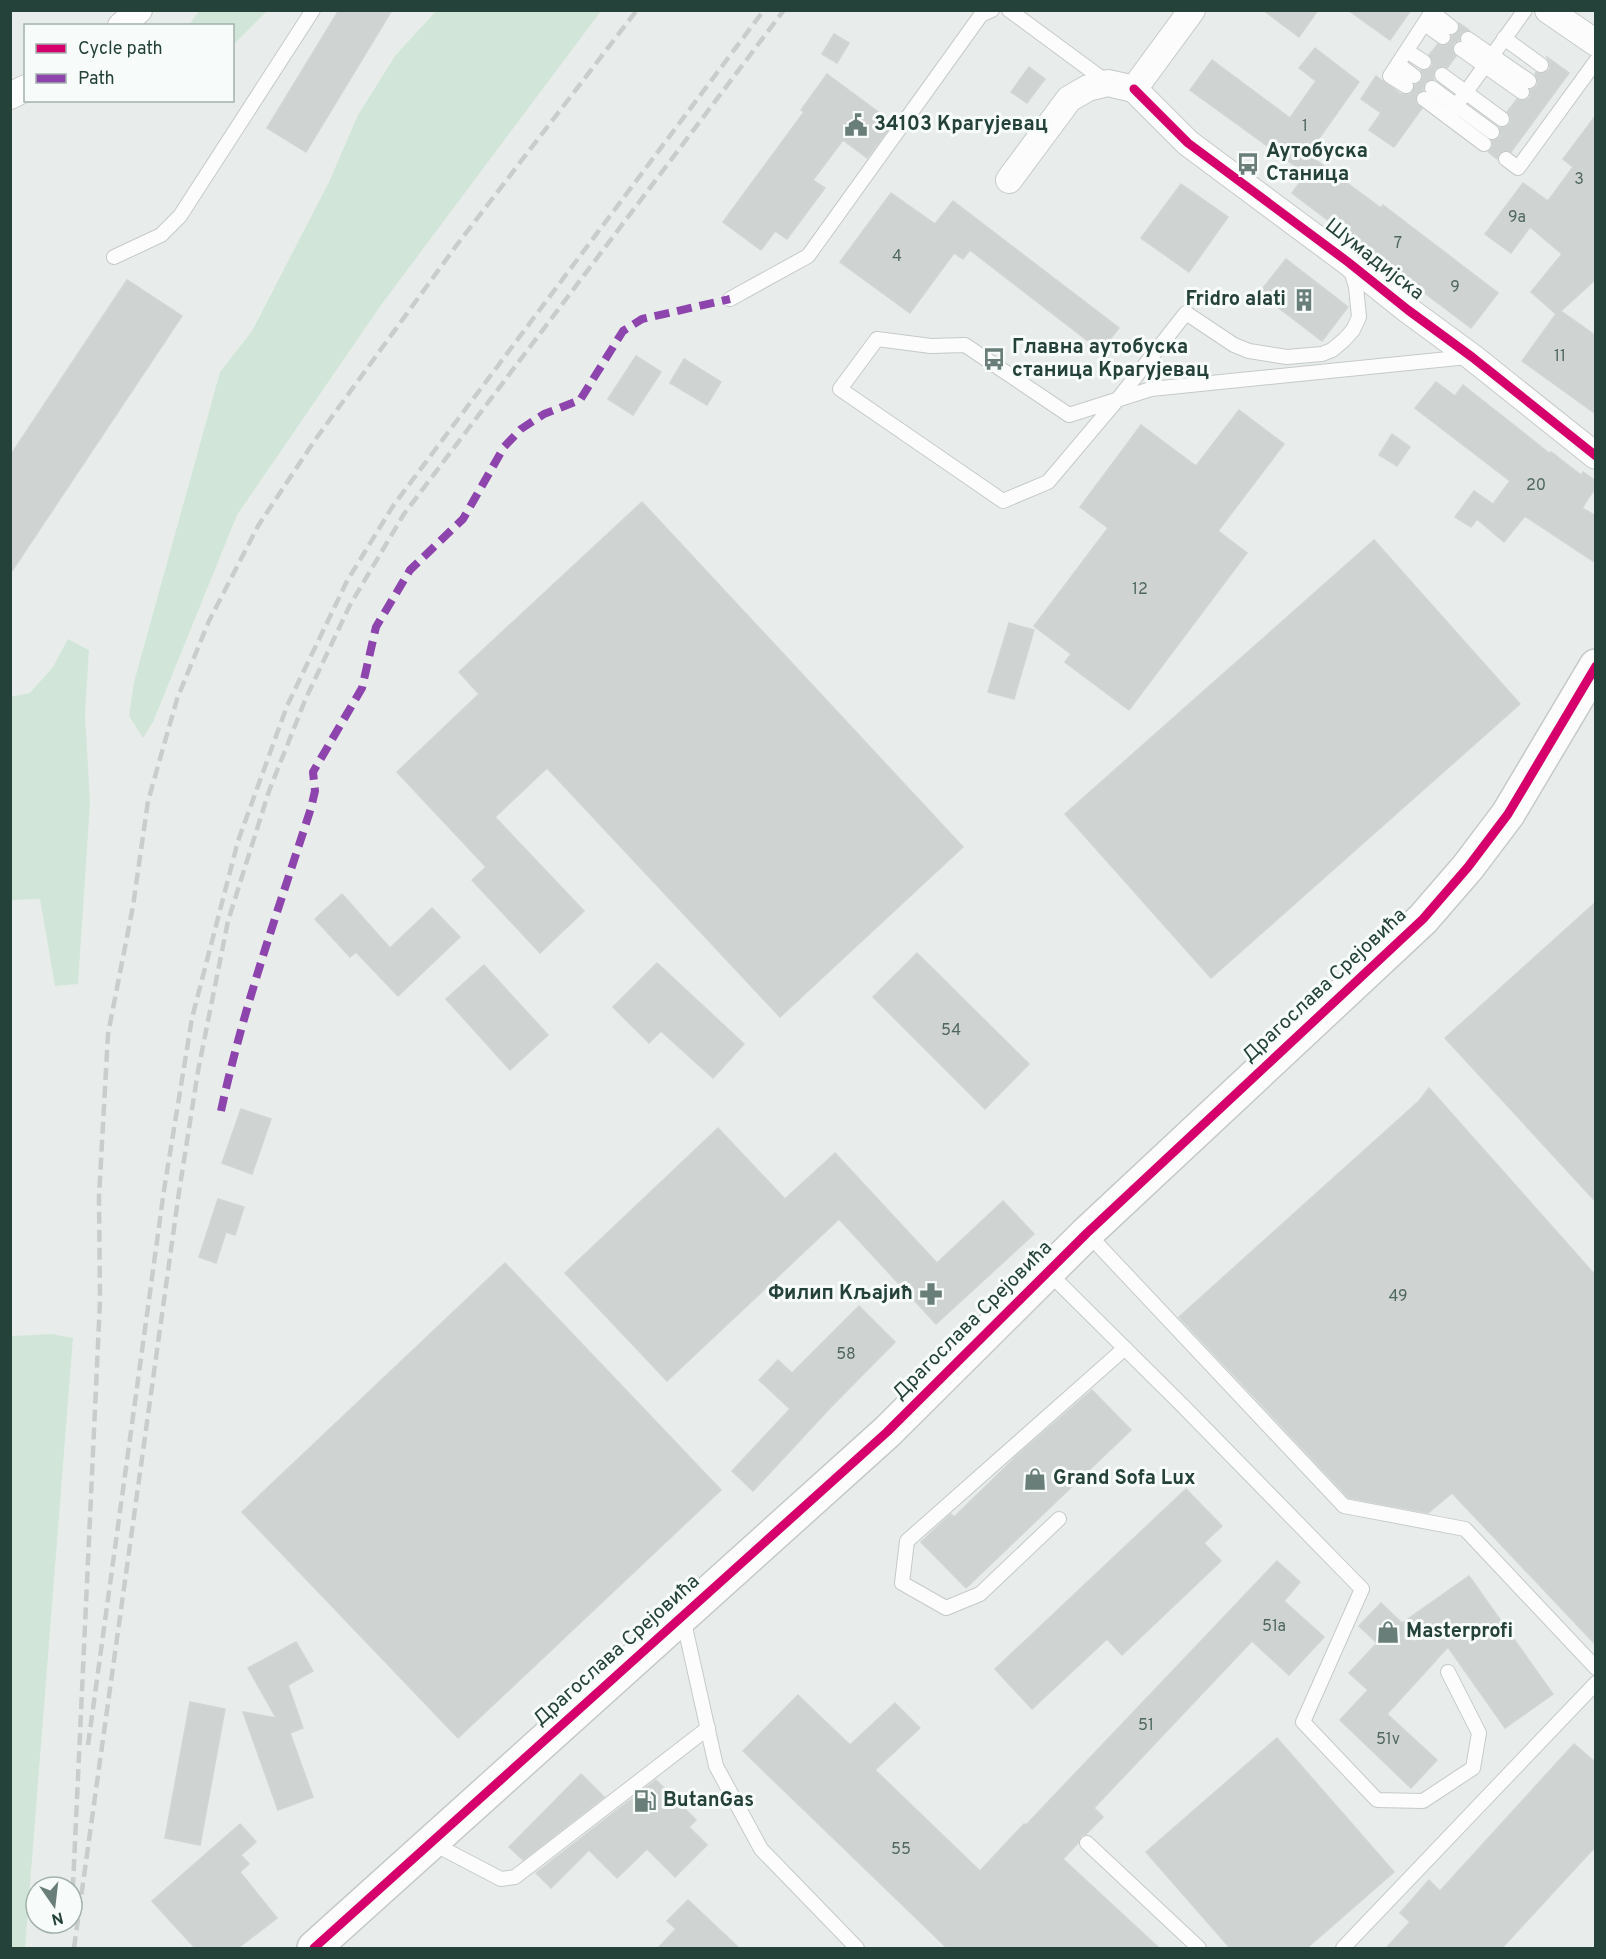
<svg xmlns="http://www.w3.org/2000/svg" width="1606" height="1959" font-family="Overpass,sans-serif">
  <rect width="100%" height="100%" fill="#e8edeb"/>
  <g fill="#d1e6d8">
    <path d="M437,10L601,11L381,305L237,515L153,722L143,738L129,716L134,682L220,372L252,331L329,182L358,115L395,56Z"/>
    <path d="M199,11V10L267,11L233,45L232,26L189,25Z"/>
    <path d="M68,639L89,650L85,714L90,803L78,984L55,986L40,899L11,900L10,697L30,693L53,667Z"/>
    <path d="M52,1334L73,1338L25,1948H11V1336Z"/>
  </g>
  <g fill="#cfd4d2" stroke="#d1d6d4" stroke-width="1.5">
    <path d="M339,10H392L306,152L267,128Z"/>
    <path d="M1263,10H1318L1299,37Z"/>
    <path d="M1348,10H1411L1390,40Z"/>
    <path d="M1459,23L1469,30L1461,33L1459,40L1453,44V52L1456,56L1447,68L1442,66L1435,69L1433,75L1434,80L1425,82L1423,90L1417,94L1416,102L1422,108L1394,147L1369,130L1381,113L1361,99L1376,76L1401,94H1411L1415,85L1421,81L1423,76L1421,70H1428L1432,66L1433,62L1429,55L1438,44L1443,46L1450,43L1452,36L1458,32Z"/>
    <path d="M834,34L849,43L837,63L822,54Z"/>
    <path d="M1315,48L1359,82L1308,154L1381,208L1383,205L1498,293L1471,328L1292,193L1306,174L1190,90L1212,60L1290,118L1316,81L1299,68Z"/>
    <path d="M1547,57L1569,73L1511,152L1502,151L1497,159L1488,152L1493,146L1492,141L1500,137V127H1505L1510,124V116L1507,112L1517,99L1526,100L1530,97V90L1537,86L1538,81L1535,74L1536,72L1544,73L1549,70L1550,65Z"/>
    <path d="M1029,67L1045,79L1027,103L1011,92Z"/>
    <path d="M827,74L893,123L867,158L843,140L813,180L825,188L787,239L775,231L761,250L723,222L804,112L801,110Z"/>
    <path d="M1596,115V279L1561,311L1596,336V414L1522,361L1556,314L1531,292L1562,254L1530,227L1511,253L1485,234L1523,183L1548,201L1573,167L1563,159Z"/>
    <path d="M1181,184L1228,217L1189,272L1141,238Z"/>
    <path d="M891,193L935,224L953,201L1119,328L1101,351L970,250L963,259L954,253L910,313L840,262Z"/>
    <path d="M1286,259L1348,307L1322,341L1259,293Z"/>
    <path d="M127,280L182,316L10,574V456Z"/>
    <path d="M636,356L661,372L633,415L608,399Z"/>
    <path d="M684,359L721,382L707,405L670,383Z"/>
    <path d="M1436,382L1455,396L1463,385L1549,453L1551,452L1581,475L1583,472L1596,481V487L1582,508L1596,516V563L1525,516L1504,542L1477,519L1471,527L1455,517L1474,491L1493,504L1510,481L1415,408Z"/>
    <path d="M1239,410L1284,444L1218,531L1247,553L1129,710L1065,662L1071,654L1034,626L1108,528L1080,507L1141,425L1196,466Z"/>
    <path d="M1392,434L1410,447L1397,466L1379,455Z"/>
    <path d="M642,502L963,847L780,1017L547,768L495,817L584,911L540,953L472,880L486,867L397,772L479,694L459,672Z"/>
    <path d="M1374,540L1520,704L1211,978L1065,814Z"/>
    <path d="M1009,623L1034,630L1014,699L988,692Z"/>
    <path d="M342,894L390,948L432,908L460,937L398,996L356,952L350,957L315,919Z"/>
    <path d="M1596,902V1202L1445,1038Z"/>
    <path d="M917,953L1029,1064L985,1109L873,997Z"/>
    <path d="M657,963L744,1044L713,1078L661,1031L649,1043L613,1007Z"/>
    <path d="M484,965L548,1035L510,1070L446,999Z"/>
    <path d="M1429,1088L1596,1276V1645L1452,1493L1428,1513L1349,1498L1179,1317L1419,1101Z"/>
    <path d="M241,1109L271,1119L252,1174L222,1163Z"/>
    <path d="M718,1128L785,1199L835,1153L937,1263L1003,1201L1034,1234L936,1324L839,1219L667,1381L565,1273Z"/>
    <path d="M218,1199L244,1207L235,1235L226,1232L216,1263L199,1257Z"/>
    <path d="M505,1263L721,1490L458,1738L242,1512Z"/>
    <path d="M859,1306L895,1342L830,1408L753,1491L732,1471L790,1409L759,1380L778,1360L792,1373Z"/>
    <path d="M1092,1390L1131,1430L966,1588L921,1542L951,1514L954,1517L1021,1452Z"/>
    <path d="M1186,1489L1222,1526L1204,1543L1221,1561L1122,1655L1107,1639L1032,1709L995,1669Z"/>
    <path d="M1277,1561L1300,1582L1284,1601L1324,1637L1289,1675L1252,1641L1094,1808L1103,1817L1086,1834L1081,1836L1078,1843L1063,1859L1159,1948H947L743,1751L798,1695L850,1745L895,1703L920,1728L875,1770L980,1871L1024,1824L1026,1825Z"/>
    <path d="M1469,1576L1553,1694L1505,1728L1448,1647L1387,1714L1437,1760L1411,1788L1340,1720L1368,1690L1349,1673L1377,1643L1359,1626L1381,1603L1402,1623Z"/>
    <path d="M296,1642L313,1671L288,1685L303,1728L290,1733L313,1797L278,1810L243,1712L276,1718L248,1668Z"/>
    <path d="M190,1702L225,1709L200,1845L165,1838Z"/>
    <path d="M1277,1738L1394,1872L1307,1948H1230L1146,1852Z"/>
    <path d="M1574,1744L1596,1763V1846L1502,1948H1386L1410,1922L1400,1913L1429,1880L1440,1891Z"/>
    <path d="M581,1774L604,1797L523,1860L509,1847Z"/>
    <path d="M656,1780L696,1820L689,1827L707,1845L675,1877L647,1849L617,1878L589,1850L551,1888L536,1873Z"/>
    <path d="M240,1824L256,1842L241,1855L249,1864L240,1872L277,1918L238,1948H195L152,1901Z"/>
    <path d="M688,1900L739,1948H658L676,1929L667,1921Z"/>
  </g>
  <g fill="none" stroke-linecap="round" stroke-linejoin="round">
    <g stroke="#c5cac8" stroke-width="16">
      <g id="service">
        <path d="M1009,10L1108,83"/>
        <path d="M1432,12L1451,27"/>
        <path d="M1425,24L1443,37"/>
        <path d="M1504,38L1541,65"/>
        <path d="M1468,39L1529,81"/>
        <path d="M1461,49L1522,92"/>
        <path d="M1407,51L1424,62"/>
        <path d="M1398,64L1414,76"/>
        <path d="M1442,75L1502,119"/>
        <path d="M1406,86L1390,76L1433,10"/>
        <path d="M1432,88L1492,132"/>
        <path d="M1424,99L1484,144"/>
        <path d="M1448,117L1525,10"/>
        <path d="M1506,159L1518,168L1596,61"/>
        <path d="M114,257L161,235L180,216L313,10"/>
        <path d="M1350,267L1356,287L1359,317L1353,330L1344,340L1332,350L1322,354L1287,357L1249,351L1234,345L1186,313L1118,399L1048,482L1003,501L840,389L877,339L931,346L965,345L1069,415L1151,389L1468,357"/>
        <path d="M730,299L808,256L981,15L992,10"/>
        <path d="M1087,1233L1344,1506L1465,1529L1596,1668"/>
        <path d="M1048,1272L1182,1405L1362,1589L1303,1722L1377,1800L1423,1801L1473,1768L1479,1733L1448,1672"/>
        <path d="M1059,1519L980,1594L946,1608L902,1583L907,1541L1125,1348"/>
        <path d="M683,1618L716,1766L761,1849L857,1948"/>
        <path d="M432,1843L501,1879L515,1877L708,1728"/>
        <path d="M1087,1843L1199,1948"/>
        <path d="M1343,1948L1596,1683"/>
      </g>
    </g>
    <g stroke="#c5cac8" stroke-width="28">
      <g id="minor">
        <path d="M1548,10L1596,43"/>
        <path d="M121,26L139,10"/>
        <path d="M1134,89L1188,143L1348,262L1408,310L1472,357L1596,456"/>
        <path d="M1134,89L1192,10"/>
        <path d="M10,96L26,88"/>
        <path d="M1009,180L1069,99L1088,88L1108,83L1134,89"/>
      </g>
    </g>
    <g stroke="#c5cac8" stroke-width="36">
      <path id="tertiary" d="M314,1948L887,1432L1087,1233L1423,919L1468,867L1508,814L1596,666"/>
    </g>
    <use href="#service" stroke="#fcfcfc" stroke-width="14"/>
    <use href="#minor" stroke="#fcfcfc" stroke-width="26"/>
    <use href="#tertiary" stroke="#fcfcfc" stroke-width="33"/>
    <g stroke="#c9cdcc" stroke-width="4.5" stroke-dasharray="12 6" stroke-linecap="butt">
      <path d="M88,1745L164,1190L192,1018L238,841L287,706L347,581L393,506L764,10"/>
      <path d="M72,1907L100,1301L99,1197L108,1034L133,906L148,801L177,699L209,621L258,526L315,440L456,246L637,10"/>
      <path d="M74,1948L179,1192L198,1071L228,921L269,791L306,698L350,605L404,514L784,10"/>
    </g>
    <path stroke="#8e44ad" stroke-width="8" stroke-dasharray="15 8" stroke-linecap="butt" d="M221,1111C243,1008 279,908 311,808L315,791L313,772L362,688L376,627L410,570L463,519L504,447L521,429L544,414L580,400L623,331L642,319L730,299"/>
    <g stroke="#f7fbf9" stroke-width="13">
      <g id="cycleway">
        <path d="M1134,89L1188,143L1348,262L1408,310L1472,357L1596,456"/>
        <path d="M314,1948L887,1432L1087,1233L1423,919L1468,867L1508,814L1596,666"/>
      </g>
    </g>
    <use href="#cycleway" stroke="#d6006c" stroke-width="9"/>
  </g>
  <defs>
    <g id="civic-bare" transform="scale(1.8)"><path d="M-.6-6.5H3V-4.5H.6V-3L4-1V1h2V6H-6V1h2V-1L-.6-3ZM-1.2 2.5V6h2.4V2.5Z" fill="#697e78" stroke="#f7fbf9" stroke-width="2.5" paint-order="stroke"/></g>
    <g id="bus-bare" transform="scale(1.8)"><path d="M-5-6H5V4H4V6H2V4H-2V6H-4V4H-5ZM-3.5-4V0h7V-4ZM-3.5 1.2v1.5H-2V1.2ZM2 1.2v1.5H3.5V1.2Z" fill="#697e78" stroke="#f7fbf9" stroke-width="2.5" paint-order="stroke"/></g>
    <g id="building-bare" transform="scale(1.8)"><path d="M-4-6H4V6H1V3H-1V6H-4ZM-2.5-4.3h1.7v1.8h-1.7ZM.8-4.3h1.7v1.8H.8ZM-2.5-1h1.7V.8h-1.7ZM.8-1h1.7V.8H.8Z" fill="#697e78" stroke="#f7fbf9" stroke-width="2.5" paint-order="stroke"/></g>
    <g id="pharmacy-bare" transform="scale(1.8)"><path d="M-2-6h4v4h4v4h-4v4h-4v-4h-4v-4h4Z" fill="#697e78" stroke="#f7fbf9" stroke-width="2.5" paint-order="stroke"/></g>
    <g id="shop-bare" transform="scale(1.8)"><path d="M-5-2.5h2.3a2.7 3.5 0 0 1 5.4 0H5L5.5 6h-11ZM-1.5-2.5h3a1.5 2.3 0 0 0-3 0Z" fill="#697e78" stroke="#f7fbf9" stroke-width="2.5" paint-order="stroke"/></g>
    <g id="fuel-bare" transform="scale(1.8)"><path d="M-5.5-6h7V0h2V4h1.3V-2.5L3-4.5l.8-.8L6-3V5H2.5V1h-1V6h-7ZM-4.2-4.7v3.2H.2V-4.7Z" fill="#697e78" stroke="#f7fbf9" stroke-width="2.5" paint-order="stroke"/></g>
  </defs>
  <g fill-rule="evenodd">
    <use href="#civic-bare" x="856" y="125"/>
    <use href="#bus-bare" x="1248" y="164"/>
    <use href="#building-bare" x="1304" y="300"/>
    <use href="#bus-bare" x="994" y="359"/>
    <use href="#pharmacy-bare" x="931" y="1294"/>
    <use href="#shop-bare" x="1035" y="1479"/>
    <use href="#shop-bare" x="1388" y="1632"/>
    <use href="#fuel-bare" x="645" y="1801"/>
  </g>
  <g text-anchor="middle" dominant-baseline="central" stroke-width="6" stroke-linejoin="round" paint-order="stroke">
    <g font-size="16" fill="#506761">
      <text x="1305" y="127">1</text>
      <text x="1579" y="180">3</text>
      <text x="1517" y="218">9a</text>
      <text x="1398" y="244">7</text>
      <text x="897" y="257">4</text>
      <text x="1455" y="288">9</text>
      <text x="1560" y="357">11</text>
      <text x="1536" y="486">20</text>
      <text x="1140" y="590">12</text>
      <text x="951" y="1031">54</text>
      <text x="1398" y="1297">49</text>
      <text x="846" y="1355">58</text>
      <text x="1274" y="1627">51a</text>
      <text x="1146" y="1726">51</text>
      <text x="1388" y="1740">51v</text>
      <text x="901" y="1850">55</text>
    </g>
    <g font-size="20" font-weight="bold" fill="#24423a" stroke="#f7fbf9" text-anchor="start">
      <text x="874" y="125">34103 Крагујевац</text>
      <text x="1266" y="152">Аутобуска<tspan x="1266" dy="23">Станица</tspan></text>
      <text x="1286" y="300" text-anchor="end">Fridro alati</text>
      <text x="1012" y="348">Главна аутобуска<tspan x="1012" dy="23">станица Крагујевац</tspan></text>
      <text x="913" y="1294" text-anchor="end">Филип Кљајић</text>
      <text x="1053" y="1479">Grand Sofa Lux</text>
      <text x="1406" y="1632">Masterprofi</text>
      <text x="663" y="1801">ButanGas</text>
    </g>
    <g font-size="20" fill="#24423a" stroke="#f7fbf9">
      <text transform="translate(1374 260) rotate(38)">Шумадијска</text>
      <text transform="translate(1325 986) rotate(-43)">Драгослава Срејовића</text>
      <text transform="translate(973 1321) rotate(-45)">Драгослава Срејовића</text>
      <text transform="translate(617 1651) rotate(-42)">Драгослава Срејовића</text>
    </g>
  </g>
  <rect width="1606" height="1959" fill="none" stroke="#24423a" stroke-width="24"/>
  <rect x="24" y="24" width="210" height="78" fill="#f7fbf9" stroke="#a3b1ad" stroke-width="1.5"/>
  <rect x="36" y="44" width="30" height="9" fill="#d6006c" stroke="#a3b1ad" stroke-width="1.5"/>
  <text x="78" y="54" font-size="18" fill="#24423a">Cycle path</text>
  <rect x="36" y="74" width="30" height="9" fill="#8e44ad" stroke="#a3b1ad" stroke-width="1.5"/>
  <text x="78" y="84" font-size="18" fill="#24423a">Path</text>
  <g transform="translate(54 1905) rotate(166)"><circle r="28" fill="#f7fbf9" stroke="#a3b1ad" stroke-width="1.5"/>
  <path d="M0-4.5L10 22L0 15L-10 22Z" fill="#697e78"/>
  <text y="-9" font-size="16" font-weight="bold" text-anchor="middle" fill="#24423a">N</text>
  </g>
</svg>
